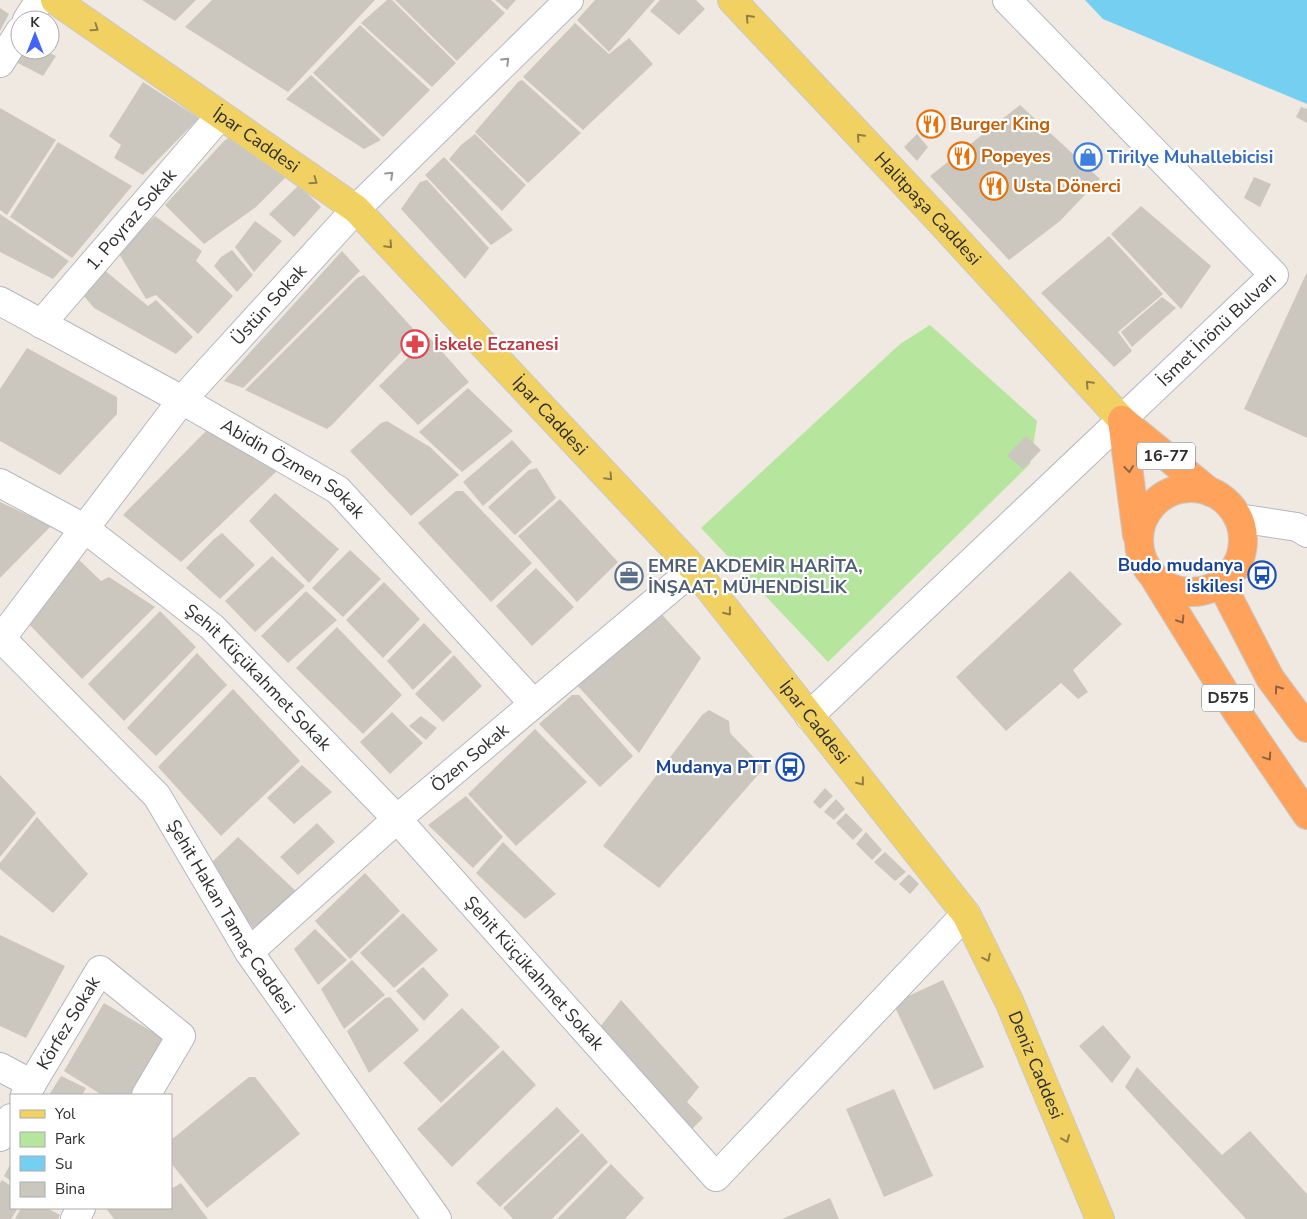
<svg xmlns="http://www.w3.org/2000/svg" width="1307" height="1219" font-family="'Nunito Sans',sans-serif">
  <rect width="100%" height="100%" fill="#efe9e1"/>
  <path fill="#b6e59e" d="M930,325L1037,421L1030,464L828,662L701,528L900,344Z"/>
  <path fill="#75cff0" d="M1085,0H1307V104L1103,19Z"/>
  <g fill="#cbc7bf">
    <path d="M142,0H196L175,21Z"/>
    <path d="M212,0H375L288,92L185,27Z"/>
    <path d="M387,0H392L456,63L432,87L361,23Z"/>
    <path d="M395,0H491L505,13L457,61Z"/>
    <path d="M495,0H516L507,10Z"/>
    <path d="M595,0H655L609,52L577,20Z"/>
    <path d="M660,0H696L705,9L679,35L650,11Z"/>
    <path d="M0,8L9,14L0,31Z"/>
    <path d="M575,23L609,54L629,38L653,64L583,130L523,77Z"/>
    <path d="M360,25L430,90L383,137L313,73Z"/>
    <path d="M22,50H44L56,56L43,76L16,62Z"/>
    <path d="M311,75L381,140L364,149L286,99Z"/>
    <path d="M522,80L581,133L528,183L475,132L518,82Z"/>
    <path d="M143,82L199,118L143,175L114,158L121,145L109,136Z"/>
    <path d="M1020,105L1100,179L1060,221L1009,260L930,176Z"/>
    <path d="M1301,107L1307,109V123L1296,117Z"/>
    <path d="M0,108L56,140L7,215L0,210Z"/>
    <path d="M475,134L526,185L502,211L449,159L461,145Z"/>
    <path d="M917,134L928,147L917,161L904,147Z"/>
    <path d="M232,135L287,176L256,207L204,244L165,205L224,141Z"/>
    <path d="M58,142L132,186L72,258L10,217Z"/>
    <path d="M444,157L513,230L491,245L425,175Z"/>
    <path d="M1254,177L1271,184L1260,207L1244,198Z"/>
    <path d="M427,180L489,248L465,279L401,209L420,182Z"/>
    <path d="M299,185L321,207L294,237L269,214Z"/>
    <path d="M1141,206L1211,266L1181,309L1111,234Z"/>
    <path d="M0,214L69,261L53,279L0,252Z"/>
    <path d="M155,216L202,251L196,261L233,296L198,334L156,295L146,299L118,252Z"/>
    <path d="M255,221L282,241L254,272L235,247Z"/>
    <path d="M1109,236L1163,294L1118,332L1132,351L1114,367L1041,293Z"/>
    <path d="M232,250L253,275L237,292L214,266L221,257Z"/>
    <path d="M342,251L360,271L243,388L224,381Z"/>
    <path d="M103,269L148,306L156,300L193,337L176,354L94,308L83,295Z"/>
    <path d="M1307,272V438L1244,409Z"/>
    <path d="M364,275L418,334L333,424L327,429L245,390L357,278Z"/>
    <path d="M1162,297L1176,308L1132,347L1121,332Z"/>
    <path d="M429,337L469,382L418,425L379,386Z"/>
    <path d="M27,348L117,397V414L60,475L0,441V389Z"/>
    <path d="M468,388L513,431L462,472L419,432Z"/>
    <path d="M387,421L430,447L459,475L411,516L350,451L381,423Z"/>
    <path d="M208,429L279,469L181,562L123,515Z"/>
    <path d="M1026,436L1041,450L1023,469L1007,455Z"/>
    <path d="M512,440L532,462L483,506L463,482Z"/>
    <path d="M537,468L556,498L515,535L488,507L529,470Z"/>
    <path d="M456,491H463L532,563L491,602L418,523Z"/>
    <path d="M275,493L339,549L309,583L249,521Z"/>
    <path d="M560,499L618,562L577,602L518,536Z"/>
    <path d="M0,502L51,526L0,578Z"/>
    <path d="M222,533L255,565L220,599L186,568L214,539Z"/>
    <path d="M350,550L381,579L343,617L312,588Z"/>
    <path d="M272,556L305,586L255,632L225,601Z"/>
    <path d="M76,557L101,581L109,577L155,607L82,679L24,619Z"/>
    <path d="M536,568L574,607L532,646L496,606Z"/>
    <path d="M1070,571L1122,624L1073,670L1088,692L1078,699L1061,683L1006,731L956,677Z"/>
    <path d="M384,582L420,619L383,658L346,620Z"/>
    <path d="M306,591L337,620L288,663L261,636Z"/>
    <path d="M658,610L701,658L639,753L576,684Z"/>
    <path d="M160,611L196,647L124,721L88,684Z"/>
    <path d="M424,623L452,652L413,690L387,661Z"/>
    <path d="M337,627L402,695L363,734L296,668Z"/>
    <path d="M197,653L227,685L156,756L127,728Z"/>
    <path d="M454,655L482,686L443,722L415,694Z"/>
    <path d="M233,689L300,761L221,836L158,767Z"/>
    <path d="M572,695H579L633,756L600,787L539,724Z"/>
    <path d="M709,710L729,721L730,733L764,768L659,888L603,846L702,715Z"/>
    <path d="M392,712L423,743L390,774L360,742Z"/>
    <path d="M421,716L437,728L426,740L409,726Z"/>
    <path d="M535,729L587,782L516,846L468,794Z"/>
    <path d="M302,765L332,792L294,824L267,798Z"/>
    <path d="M0,775L36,813L0,857Z"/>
    <path d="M825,788L833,796L820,809L813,802Z"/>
    <path d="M466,796L503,837L473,868L428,825Z"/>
    <path d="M836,799L845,809L834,820L824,812Z"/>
    <path d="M846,813L863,830L853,840L836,823Z"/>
    <path d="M37,817L88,874L53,913L0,869V863Z"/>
    <path d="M317,823L335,842L298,875L280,857Z"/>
    <path d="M866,832L882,850L872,860L856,844Z"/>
    <path d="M238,837L297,892L256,932L207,867Z"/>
    <path d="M503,842L556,894L525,919L476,873Z"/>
    <path d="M885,852L906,872L895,881L874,862Z"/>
    <path d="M365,873L400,911L350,959L315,921Z"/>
    <path d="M909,874L919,884L910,894L899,884Z"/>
    <path d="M403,913L438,950L394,988L360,953Z"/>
    <path d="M315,929L347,960L318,985L294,949Z"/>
    <path d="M0,935L65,966L26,1038L0,1026Z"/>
    <path d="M352,960L385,995L344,1029L321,989Z"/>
    <path d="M423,967L449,995L424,1021L396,991Z"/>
    <path d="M943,980L984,1067L934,1090L893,1003Z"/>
    <path d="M390,997L419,1030L369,1073L347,1031L385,998Z"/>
    <path d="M621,1000L699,1087L687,1102L703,1118L688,1133L593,1036Z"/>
    <path d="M104,1003L163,1038L130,1095H102L64,1071Z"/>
    <path d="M462,1008L500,1047L441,1103L403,1063Z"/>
    <path d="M1103,1025L1131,1057L1112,1083L1079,1046Z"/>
    <path d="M503,1050L536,1085L452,1167L417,1129Z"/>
    <path d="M1137,1067L1222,1155L1250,1131L1307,1194V1219H1246L1125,1087Z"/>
    <path d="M61,1076L86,1088L82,1095H49Z"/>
    <path d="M249,1077H255L300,1134L207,1208L171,1163V1140Z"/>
    <path d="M894,1089L933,1176L884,1197L846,1109Z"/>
    <path d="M557,1107L580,1131L500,1207L476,1183Z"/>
    <path d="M582,1133L608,1162L552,1219H513L503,1208Z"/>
    <path d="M11,1163V1181L4,1176Z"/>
    <path d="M611,1164L644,1198L625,1219H557Z"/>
    <path d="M2,1180L11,1186V1208H18L11,1219H0V1183Z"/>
    <path d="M181,1183L208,1219H114L106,1208H171V1189Z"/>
    <path d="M830,1198L839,1219H782Z"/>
    <path d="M21,1208H47L60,1215L58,1219H15Z"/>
  </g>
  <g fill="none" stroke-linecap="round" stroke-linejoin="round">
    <g stroke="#b4b7c1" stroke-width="30">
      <g id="minor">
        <path d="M27,20L40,0"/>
        <path d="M0,63L20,31"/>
        <path id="s1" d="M0,301L182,400L338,490L533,703"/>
        <path id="s2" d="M41,324L220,116"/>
        <path id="s3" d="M0,483L84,528L212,627L397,819L716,1177L966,914"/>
        <path d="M1238,518L1297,527L1307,533"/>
        <path id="s4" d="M0,637L157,796L249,952L437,1219"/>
        <path id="s5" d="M0,640L182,400L356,209L569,0"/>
        <path id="s6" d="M809,716L1274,275L1007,0"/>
        <path id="s7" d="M249,952L397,819L694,569"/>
        <path d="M0,1067L32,1084"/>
        <path id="s8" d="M25,1095L100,970L181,1036L146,1095"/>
        <path d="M0,1137L11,1118"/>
        <path d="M75,1219L81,1208"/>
      </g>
    </g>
    <g stroke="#c9c9c9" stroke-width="30">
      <g id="major">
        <path id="s9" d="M55,0L356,209L694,569L966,914L1009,1001L1100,1219"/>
        <path id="s10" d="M732,0L938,219L1122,420"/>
      </g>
    </g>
    <g stroke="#c9c9c9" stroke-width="30">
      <g id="highway">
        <path d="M1122,420L1137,535"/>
        <path d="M1122,420L1210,492"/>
        <circle cx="1191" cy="540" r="52"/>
        <path d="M1155,579L1235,709L1307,815"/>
        <path d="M1221,583L1270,678L1307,728"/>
      </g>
    </g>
    <use href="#minor" stroke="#fff" stroke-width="28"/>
    <use href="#major" stroke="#f2d163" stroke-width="28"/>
    <use href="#highway" stroke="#ffa35c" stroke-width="28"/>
  </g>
  <defs><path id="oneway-chevron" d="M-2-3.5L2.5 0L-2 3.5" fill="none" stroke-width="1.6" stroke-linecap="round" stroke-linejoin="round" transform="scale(1.25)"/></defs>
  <g stroke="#908048">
    <use href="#oneway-chevron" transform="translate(749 18) rotate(-133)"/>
    <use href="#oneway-chevron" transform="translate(95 28) rotate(35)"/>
    <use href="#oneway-chevron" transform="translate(860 137) rotate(-133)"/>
    <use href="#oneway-chevron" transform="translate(314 181) rotate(35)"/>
    <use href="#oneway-chevron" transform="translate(389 245) rotate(47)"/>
    <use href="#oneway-chevron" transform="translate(1089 384) rotate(-133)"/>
    <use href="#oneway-chevron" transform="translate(609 477) rotate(47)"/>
    <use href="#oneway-chevron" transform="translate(728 612) rotate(52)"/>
    <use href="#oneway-chevron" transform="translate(861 782) rotate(51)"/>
    <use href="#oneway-chevron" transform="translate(987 958) rotate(64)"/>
    <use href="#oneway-chevron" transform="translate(1066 1139) rotate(67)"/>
  </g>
  <g stroke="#969696">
    <use href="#oneway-chevron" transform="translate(506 61) rotate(-44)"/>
    <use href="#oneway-chevron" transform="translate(390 175) rotate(-44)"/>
  </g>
  <g stroke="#8c6343">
    <use href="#oneway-chevron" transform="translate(1129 469) rotate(83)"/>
    <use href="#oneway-chevron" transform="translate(1181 620) rotate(58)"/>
    <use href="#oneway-chevron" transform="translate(1278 689) rotate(-126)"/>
    <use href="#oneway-chevron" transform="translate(1268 757) rotate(56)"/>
  </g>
  <defs>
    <g id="restaurant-ring" transform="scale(1.4375)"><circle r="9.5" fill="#fff" stroke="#e8710a" stroke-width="1.5"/><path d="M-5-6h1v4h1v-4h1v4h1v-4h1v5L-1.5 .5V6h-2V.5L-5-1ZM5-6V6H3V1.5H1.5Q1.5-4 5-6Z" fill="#e8710a"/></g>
    <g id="shop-ring" transform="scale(1.4375)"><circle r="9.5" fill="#fff" stroke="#3f7fe0" stroke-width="1.5"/><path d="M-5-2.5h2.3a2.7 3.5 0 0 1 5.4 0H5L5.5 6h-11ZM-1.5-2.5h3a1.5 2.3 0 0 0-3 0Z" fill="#3f7fe0"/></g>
    <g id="pharmacy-ring" transform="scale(1.4375)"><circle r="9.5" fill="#fff" stroke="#e0444e" stroke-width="1.5"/><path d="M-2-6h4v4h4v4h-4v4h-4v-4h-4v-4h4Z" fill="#e0444e"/></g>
    <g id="bus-ring" transform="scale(1.4375)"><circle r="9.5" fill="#fff" stroke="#1a4fb4" stroke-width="1.5"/><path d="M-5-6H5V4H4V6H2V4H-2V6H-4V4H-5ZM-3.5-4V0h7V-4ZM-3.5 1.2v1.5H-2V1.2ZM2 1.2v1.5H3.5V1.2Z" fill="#1a4fb4"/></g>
    <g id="office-ring" transform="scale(1.4375)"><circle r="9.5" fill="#fff" stroke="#5c6f8a" stroke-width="1.5"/><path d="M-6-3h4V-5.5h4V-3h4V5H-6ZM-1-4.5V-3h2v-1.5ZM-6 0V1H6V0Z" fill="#5c6f8a"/></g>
  </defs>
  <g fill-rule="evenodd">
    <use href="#restaurant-ring" x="931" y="124"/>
    <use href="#restaurant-ring" x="962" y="156"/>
    <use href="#shop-ring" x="1088" y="157"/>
    <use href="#restaurant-ring" x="994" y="186"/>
    <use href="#pharmacy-ring" x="415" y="344"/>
    <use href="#bus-ring" x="1262" y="575"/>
    <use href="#office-ring" x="629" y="576"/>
    <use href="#bus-ring" x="790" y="767"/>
  </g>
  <g text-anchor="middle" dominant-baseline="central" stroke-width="4.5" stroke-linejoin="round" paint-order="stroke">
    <g fill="#fff" stroke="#6d6d6d" stroke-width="1">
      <rect x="1137" y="442.5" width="58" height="27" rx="4"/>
      <rect x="1202" y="684.5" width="52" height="27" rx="4"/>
    </g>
    <g font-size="16" font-weight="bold" fill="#2e2e2e">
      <text x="1166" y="456">16-77</text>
      <text x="1228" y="698">D575</text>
    </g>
    <g font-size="18" font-weight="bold" fill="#c56008" stroke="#fff" text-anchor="start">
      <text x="950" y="124">Burger King</text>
      <text x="981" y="156">Popeyes</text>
      <text x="1013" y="186">Usta Dönerci</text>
    </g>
    <g font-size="18" fill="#2e2e2e" stroke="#fff">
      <text stroke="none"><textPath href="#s9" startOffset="245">İpar Caddesi</textPath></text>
      <text stroke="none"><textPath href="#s10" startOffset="286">Halitpaşa Caddesi</textPath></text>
      <text stroke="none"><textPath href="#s2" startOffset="138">1. Poyraz Sokak</textPath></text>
      <text stroke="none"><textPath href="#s5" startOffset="430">Üstün Sokak</textPath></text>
      <text stroke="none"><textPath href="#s6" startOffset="562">İsmet İnönü Bulvarı</textPath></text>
      <text stroke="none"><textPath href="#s9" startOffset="650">İpar Caddesi</textPath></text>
      <text stroke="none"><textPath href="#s1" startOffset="338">Abidin Özmen Sokak</textPath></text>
      <text stroke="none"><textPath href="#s3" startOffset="325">Şehit Küçükahmet Sokak</textPath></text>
      <text stroke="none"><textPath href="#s9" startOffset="1055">İpar Caddesi</textPath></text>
      <text stroke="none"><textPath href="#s7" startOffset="294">Özen Sokak</textPath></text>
      <text stroke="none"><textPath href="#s4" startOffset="365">Şehit Hakan Tamaç Caddesi</textPath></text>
      <text stroke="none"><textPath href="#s3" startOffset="730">Şehit Küçükahmet Sokak</textPath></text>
      <text stroke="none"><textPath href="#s8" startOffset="84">Körfez Sokak</textPath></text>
      <text stroke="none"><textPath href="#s9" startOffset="1466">Deniz Caddesi</textPath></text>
    </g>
    <g font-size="18" font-weight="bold" fill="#366cbe" stroke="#fff" text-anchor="start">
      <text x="1107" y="157">Tirilye Muhallebicisi</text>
    </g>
    <g font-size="18" font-weight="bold" fill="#be3a42" stroke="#fff" text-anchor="start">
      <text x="434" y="344">İskele Eczanesi</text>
    </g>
    <g font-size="18" font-weight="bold" fill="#164399" stroke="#fff" text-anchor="end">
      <text x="1243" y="565">Budo mudanya<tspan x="1243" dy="21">iskilesi</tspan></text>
      <text x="771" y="767">Mudanya PTT</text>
    </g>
    <g font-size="18" font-weight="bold" fill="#4e5e75" stroke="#fff" text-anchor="start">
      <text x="648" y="566">EMRE AKDEMİR HARİTA,<tspan x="648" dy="21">İNŞAAT, MÜHENDİSLİK</tspan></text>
    </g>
  </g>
  <rect x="10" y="1094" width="162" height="115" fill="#ffffff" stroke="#ababab"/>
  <rect x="20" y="1110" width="25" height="8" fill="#f2d163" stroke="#ababab"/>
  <text x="55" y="1119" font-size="15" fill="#2e2e2e">Yol</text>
  <rect x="20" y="1132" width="25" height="15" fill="#b6e59e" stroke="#ababab"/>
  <text x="55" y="1144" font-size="15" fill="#2e2e2e">Park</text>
  <rect x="20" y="1156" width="25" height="15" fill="#75cff0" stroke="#ababab"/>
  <text x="55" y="1169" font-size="15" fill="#2e2e2e">Su</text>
  <rect x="20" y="1182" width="25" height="15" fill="#cbc7bf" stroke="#ababab"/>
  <text x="55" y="1194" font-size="15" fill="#2e2e2e">Bina</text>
  <g transform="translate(35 35)"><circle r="24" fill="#ffffff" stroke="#ababab"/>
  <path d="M0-4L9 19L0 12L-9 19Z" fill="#4264fb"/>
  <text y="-8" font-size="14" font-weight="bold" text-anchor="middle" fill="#2e2e2e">K</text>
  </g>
</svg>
